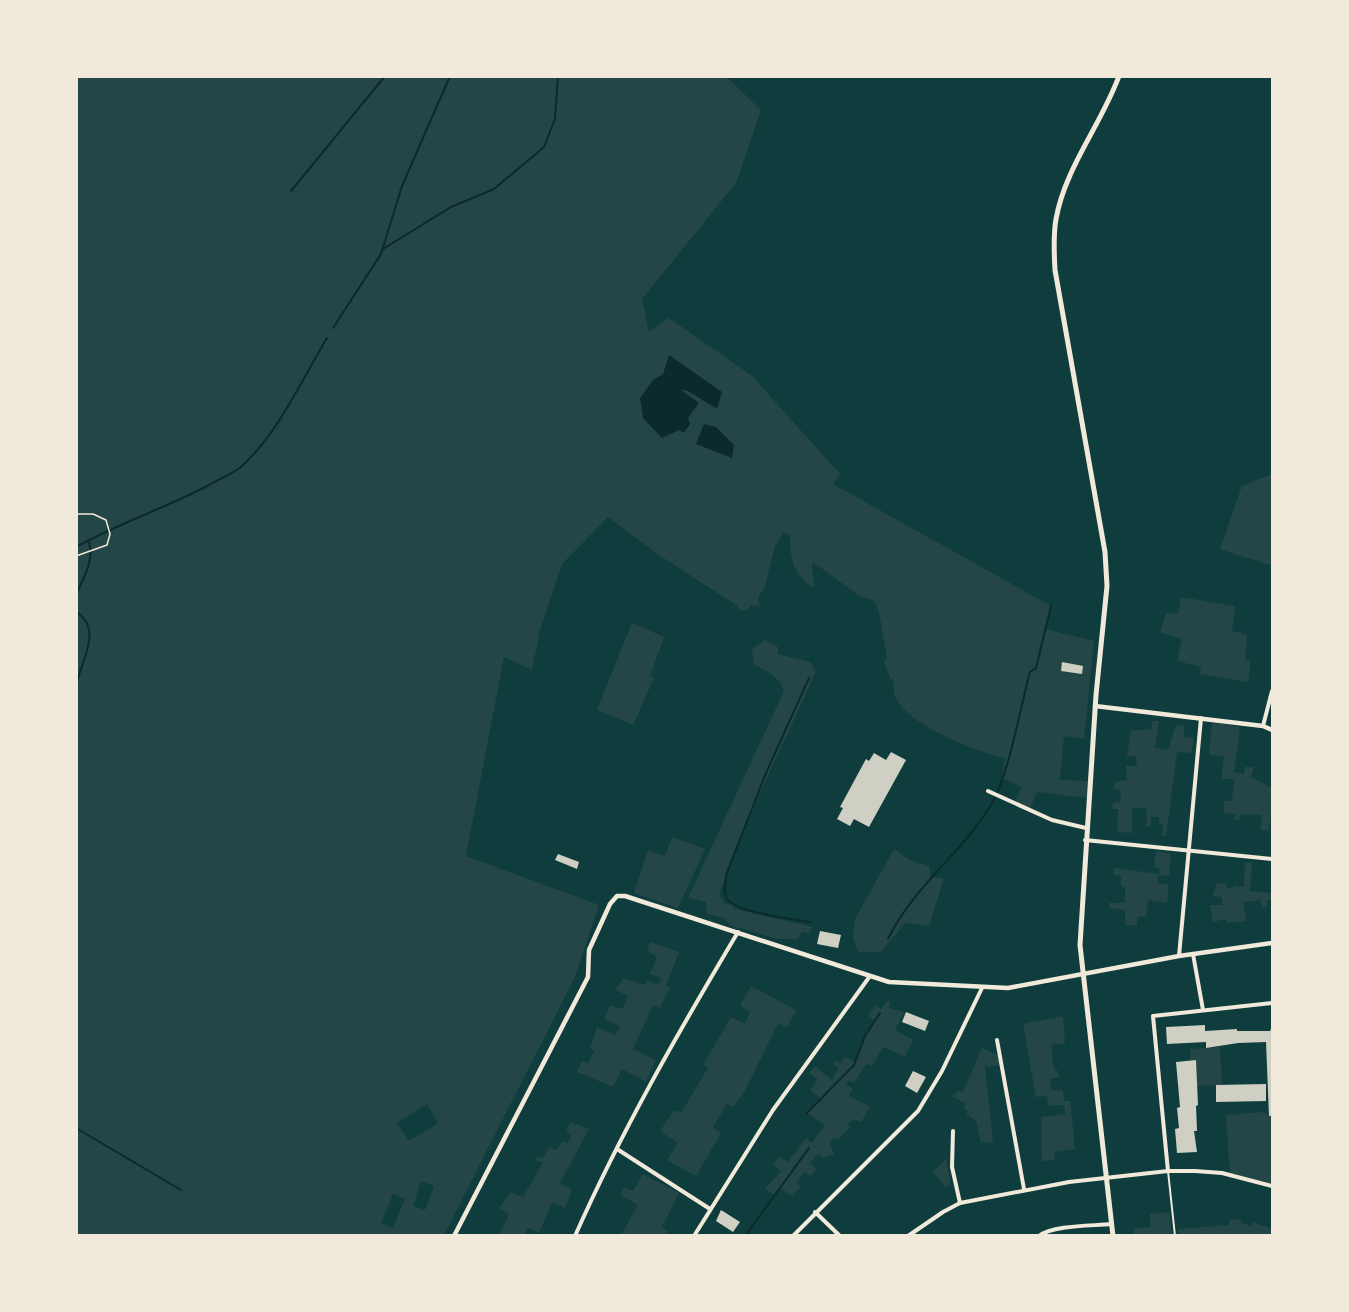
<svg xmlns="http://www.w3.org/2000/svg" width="1349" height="1312" font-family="'Public Sans',sans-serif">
  <rect width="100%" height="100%" fill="#0f3d3e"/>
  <g fill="#244646" fill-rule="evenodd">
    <path d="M76,77H727L761,110L736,183L642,299L649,332L669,318L752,376L840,474L833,484L1051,606L1045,629L1094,641L1084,739L1064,736L1060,780L1089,781L1088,798L1037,792L1029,811L1013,804L1022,787L1002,778L1005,758C977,752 901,723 894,693C893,689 894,683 894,678L891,680L884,662L887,658L879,612L874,601L858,595L813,562C810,571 816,578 813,588C793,573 790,560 790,536L784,532L775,546L764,589L758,597L760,606L751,605L747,610L741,611L736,605L659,555L608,517L562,564L540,630L532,670L504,657L466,856L599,905L575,977L444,1235H77ZM427,1104L438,1123L409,1141L397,1123ZM421,1181L434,1186L425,1210L413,1206ZM393,1194L405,1199L393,1228L381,1223Z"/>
    <path d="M1272,474V566L1220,549L1242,486Z"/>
    <path d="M1181,597L1235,606L1232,631L1247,635L1245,660L1251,661L1248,682L1200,674L1201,667L1177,661L1182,639L1160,632L1166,613L1178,614Z"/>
    <path d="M632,623L664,637L650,676L654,678L633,725L597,710Z"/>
    <path d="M765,640L778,647V654L810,662L816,672L753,808L719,894L725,904L732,905L735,909L813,927L809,933L802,932L798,939H778L729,925L725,918L707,914L706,902L688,898L784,691C781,677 765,671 754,664L752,649Z"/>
    <path d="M1152,721H1159L1155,748L1168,750L1176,725L1185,726L1183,737L1194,738L1191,753L1177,752L1166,836H1162L1163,825L1159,823V817H1151V826H1146L1147,808H1132V833L1117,832L1118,809H1112L1113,803L1120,802L1121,791L1113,789L1115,782L1127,780L1126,766H1137L1136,756L1127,757L1131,730H1151Z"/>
    <path d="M1212,722L1240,727L1234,772L1244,774L1245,767H1254L1251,777L1272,788V811L1268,831L1260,829L1262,815L1241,814L1239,820H1234L1235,814L1224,813V801H1232L1234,779H1221L1224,756L1209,755Z"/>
    <path d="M672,837L705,849L678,908L634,893L648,850L665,856Z"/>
    <path d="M894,849L910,860L929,866L931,877L944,878L929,926L905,923L881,952H858L853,937L855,919Z"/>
    <path d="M1156,851L1171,854L1169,876L1158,875L1157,883L1169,885L1167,903L1148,900L1146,916L1137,917V925H1125V910L1109,908V903H1125V888L1121,886V876L1114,875L1113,868L1159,874L1160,868L1154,867Z"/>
    <path d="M1245,862L1252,863L1250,891L1272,893V900H1267V907H1262L1260,900L1243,902L1246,921L1227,923L1226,919L1213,922L1210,905H1222V897L1213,896L1216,883L1227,884L1226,888L1233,889L1234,886L1244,887Z"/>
    <path d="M650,942L679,952L666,986L670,987L660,1008L653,1005L633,1049L656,1060L646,1082L622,1069L613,1087L577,1072L582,1061L588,1063L594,1051L590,1048L597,1027L616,1035L620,1026L604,1019L610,1005L623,1009L628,996L616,990L623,978L646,985L647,980L658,985L661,978L650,974L657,957L647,951Z"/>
    <path d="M751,986L796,1010L787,1028L778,1023L744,1093L733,1107L727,1104L713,1127L721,1133L696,1176L667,1160L678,1143L660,1131L674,1110L681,1113L705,1073L708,1067L703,1065L731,1017L745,1024L750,1012L740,1006Z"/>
    <path d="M887,1001L890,1002L889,1008L904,1012L895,1030L913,1040L905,1057L883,1047L872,1066L866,1064L854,1083L848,1080L846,1085L853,1088L849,1096L870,1107L861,1122L854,1119L847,1124L850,1127L837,1140L834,1138L830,1143L834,1154L823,1158L818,1154L810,1163L817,1169L811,1176L805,1172L796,1183L801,1187L792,1196L781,1188L775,1195L765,1189L781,1171L773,1164L780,1156L788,1162L806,1138L812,1143L825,1125L807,1113L820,1098L810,1090L818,1079L809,1073L815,1066L832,1080L839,1068L833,1064L835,1061L841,1063L844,1057L855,1062L865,1036L875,1020L868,1016L875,1005L881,1009Z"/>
    <path d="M1063,1016L1065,1043L1051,1045L1054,1070L1058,1071L1059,1077L1050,1079L1052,1091L1063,1090L1064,1101H1070L1075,1149L1054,1152L1055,1160L1042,1161L1041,1117L1065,1114L1064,1105L1048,1106L1047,1096L1036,1097L1023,1024Z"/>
    <path d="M1220,1047L1222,1085L1197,1086L1196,1060H1190V1049Z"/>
    <path d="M982,1048L999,1056L1001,1065L985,1067L993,1142L981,1143L976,1121L966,1114L969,1111L963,1108L966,1104L952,1096L959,1091L963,1092Z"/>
    <path d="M1264,1112L1272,1118V1186L1230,1175L1226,1115Z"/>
    <path d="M570,1122L589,1129L560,1183L572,1190L565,1208L552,1202L539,1233L528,1228L525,1235H499L509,1215L499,1208L511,1192L523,1197L543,1163L535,1160L538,1157L543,1158L549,1147L557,1150L562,1141L568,1143L571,1135L566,1132Z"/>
    <path d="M946,1159L951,1185L945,1187L933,1172Z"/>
    <path d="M643,1174L679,1193L662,1227L668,1231L665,1235H621L638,1205L620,1195L624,1187L633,1191Z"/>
    <path d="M1169,1212L1172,1235H1134L1133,1229L1150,1227V1214Z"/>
    <path d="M1241,1219V1223L1251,1226L1253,1222L1272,1229L1269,1235H1179L1178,1229L1229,1225V1220Z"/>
  </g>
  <g fill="#0a2a2b">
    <path d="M669,355L722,392L717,409L688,391L681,390L699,403L688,418L690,424L684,433L679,430L662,438L643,418L640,398L653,380L663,374Z"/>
    <path d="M704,424L716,427L734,445L732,458L696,444Z"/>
  </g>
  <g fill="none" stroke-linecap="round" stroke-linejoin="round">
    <g stroke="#0a2a2b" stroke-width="2">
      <path d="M291,191L385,76"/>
      <path d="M383,249L451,207L494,189L544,147L555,119L558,76"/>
      <path d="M333,328L381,254L402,186L450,76"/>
      <path d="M76,547C119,523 166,508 209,485C219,479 232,474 241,467C279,432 301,381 327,338"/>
      <path d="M76,595C83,579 96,558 88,540"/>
      <path d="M76,612C103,628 82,661 76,685"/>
      <path d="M809,678L766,773L726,875C726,882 722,893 727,899C738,913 792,919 810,922"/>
      <path d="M888,939C913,887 962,853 991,805C1009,775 1020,708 1030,672L1036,668L1051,606"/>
      <path d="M807,1113L854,1065L865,1036L880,1013"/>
      <path d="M76,1128L181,1190"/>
      <path d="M745,1236L809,1148"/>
    </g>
  </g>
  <g fill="#cfcfc3">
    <path d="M1062,662L1083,666L1082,674L1061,671Z"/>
    <path d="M891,752L906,760L869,827L854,819L850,826L837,819L843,808L840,807L866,759L869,761L874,753L886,760Z"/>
    <path d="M558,854L579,862L577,869L555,860Z"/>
    <path d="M820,931L841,935L838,948L817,944Z"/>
    <path d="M906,1012L929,1021L925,1031L902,1022Z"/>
    <path d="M1205,1025V1031L1237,1029V1031H1270L1272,1027V1116H1269L1266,1042L1238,1043L1206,1048V1042L1167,1044L1166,1027Z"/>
    <path d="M1196,1060L1198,1105L1196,1106L1197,1131H1194L1197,1152L1177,1153L1175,1129L1179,1128L1177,1108L1180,1107L1176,1062Z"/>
    <path d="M913,1071L926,1077L917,1093L905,1086Z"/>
    <path d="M1266,1084V1101L1216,1102V1085Z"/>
    <path d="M721,1210L740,1222L733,1232L716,1221Z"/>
  </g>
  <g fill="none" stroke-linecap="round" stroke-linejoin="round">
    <path stroke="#f1e9da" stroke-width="1.5" d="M76,514H93L106,520L110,534L107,545L76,556"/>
    <path stroke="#f1e9da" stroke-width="2" d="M1168,1171L1175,1236"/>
    <g stroke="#f1e9da" stroke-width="4">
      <path d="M1263,726L1272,691"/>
      <path d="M988,791L1052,820L1086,828"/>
      <path d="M1085,840L1272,859"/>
      <path d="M1193,954L1203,1010"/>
      <path d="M1179,956L1201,718"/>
      <path d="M997,1040L1024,1189"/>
      <path d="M953,1131L952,1167L960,1203"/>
      <path d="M617,1149L710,1209"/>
      <path d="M1168,1171L1153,1016L1272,1003"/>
      <path d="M815,1212L840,1236"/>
      <path d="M575,1236C622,1130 679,1031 738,932"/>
      <path d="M694,1236L773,1110L870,976"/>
      <path d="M793,1236L918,1111L942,1071L982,988"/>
      <path d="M908,1236L943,1212L960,1203L1069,1182L1168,1171H1195L1222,1173L1272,1186"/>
      <path d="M1039,1236C1053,1225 1093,1226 1111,1224"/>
    </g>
    <g stroke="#f1e9da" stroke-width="4.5">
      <path d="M1095,706L1263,726L1272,730"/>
      <path d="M454,1236L588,977L589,950L610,904L617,896H625L889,982L1008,988L1179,956L1272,943"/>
    </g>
    <path stroke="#f1e9da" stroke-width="5" d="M1113,1236L1080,945L1096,695L1107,586L1105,552L1055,270C1054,253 1053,236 1056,219C1065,168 1101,125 1119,76"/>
  </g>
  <rect width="1349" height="1312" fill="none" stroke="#f1e9da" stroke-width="156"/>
</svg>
